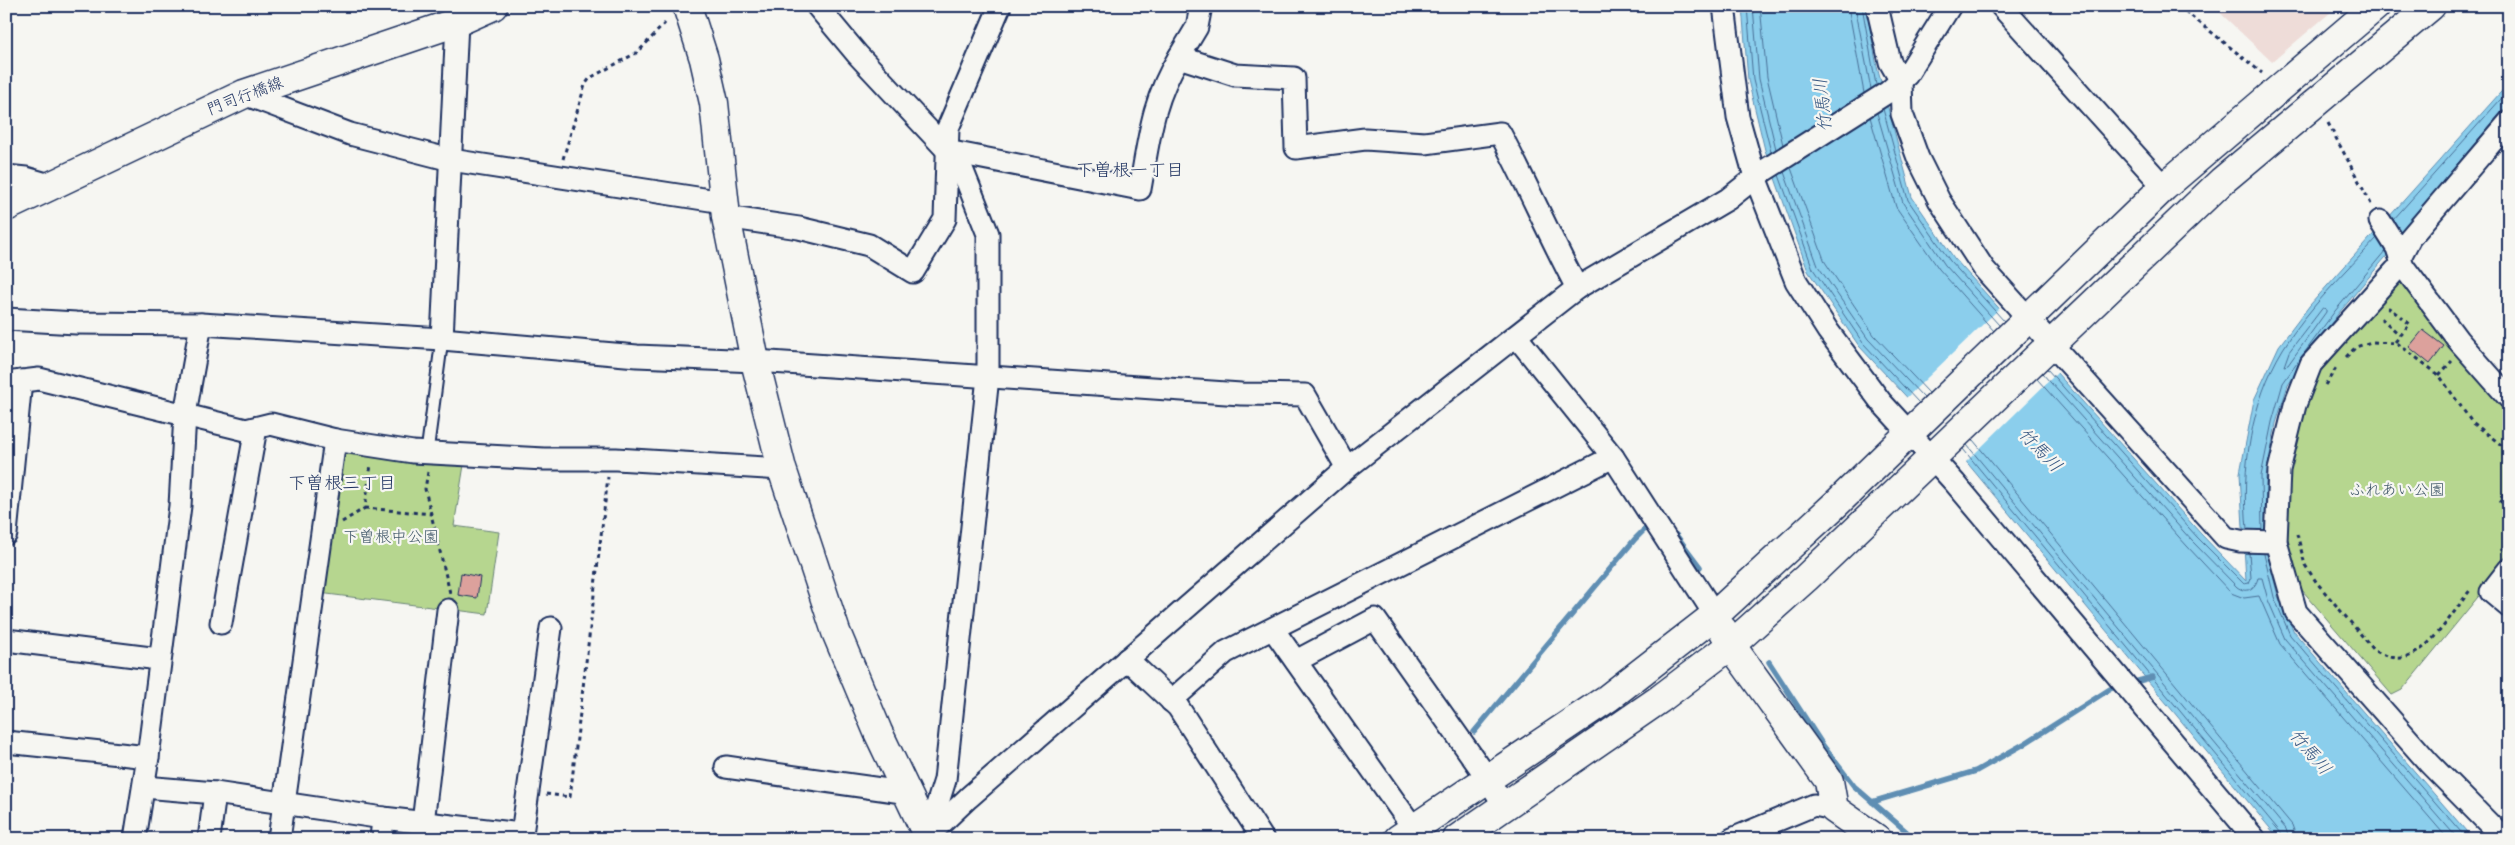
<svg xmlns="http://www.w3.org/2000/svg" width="2515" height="845" font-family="'Architects Daughter','Klee One',sans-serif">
  <rect width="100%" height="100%" fill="#f6f6f2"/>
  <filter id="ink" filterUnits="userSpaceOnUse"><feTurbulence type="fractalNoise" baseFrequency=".02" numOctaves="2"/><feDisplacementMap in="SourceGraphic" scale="10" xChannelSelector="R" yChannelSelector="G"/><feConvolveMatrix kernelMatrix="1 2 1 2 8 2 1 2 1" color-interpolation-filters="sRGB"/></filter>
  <g filter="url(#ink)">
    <path fill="#eedcd8" d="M2213,6H2338L2272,62Z"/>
    <g fill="#b6d68f" stroke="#688276">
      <path d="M2400,280L2509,404V559L2402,690L2392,695L2296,583L2286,545L2285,470L2315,372Z"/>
      <path d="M338,446L465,459L454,526L499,532L487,614L319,593Z"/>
    </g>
    <path fill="#8bceec" stroke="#5e8eb3" d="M1742,6H1866L1877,67L1912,197L1954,258L2201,534L2246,581L2240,473L2254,400L2279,346L2310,305L2509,83V110L2338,314L2288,385L2276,423L2266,476L2265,518L2270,564L2278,596L2294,632L2473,839H2279L1959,453L1859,346L1808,271L1765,150L1748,80Z"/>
    <path fill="#f6f6f2" d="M2001,307L2059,371L1965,463L1905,399Z"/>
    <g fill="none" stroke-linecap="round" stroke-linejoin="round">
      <g stroke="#486f97" stroke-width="1">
        <path d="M1747,6L1753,80L1771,152"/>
        <path d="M1753,6L1759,79L1776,149"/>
        <path d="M1760,6L1767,77L1783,145"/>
        <path d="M1848,6L1864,93"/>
        <path d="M1855,6L1871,89"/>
        <path d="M1862,6L1876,85"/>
        <path d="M1883,109L1908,200L1950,261L2004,321"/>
        <path d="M1877,113L1903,203L1945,265L1999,325"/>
        <path d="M1870,117L1896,207L1939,269L1994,331"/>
        <path d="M1791,168L1825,262L1874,335L1929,393"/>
        <path d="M1784,172L1818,266L1868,339L1924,398"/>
        <path d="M1779,175L1813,269L1863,343L1919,403"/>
        <path d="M2443,181L2503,110L2509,108"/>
        <path d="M2393,220L2509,90"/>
        <path d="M2323,308L2326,309V312L2288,365L2284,366L2289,352Z"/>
        <path d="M2302,356L2335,311L2385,251"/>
        <path d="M2047,369L2197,537L2244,584L2249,583L2251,578L2249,553"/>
        <path d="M2042,373L2192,541L2237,587C2247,594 2255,589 2258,578H2262L2268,600L2285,639L2458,839"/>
        <path d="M2037,379L2187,546L2231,593L2244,598L2259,596L2280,644L2448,839"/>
        <path d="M1973,440L2292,825L2297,839"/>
        <path d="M1967,445L2286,829L2289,839"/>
        <path d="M1963,449L2281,833L2283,839"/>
        <path d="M2247,529C2241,469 2251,402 2283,349C2308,308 2345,273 2377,238"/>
        <path d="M2262,530L2261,476L2272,422L2283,383L2302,356"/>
        <path d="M2264,554L2274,597L2290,635L2467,839"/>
      </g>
      <g stroke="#5e8eb3" stroke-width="5.5">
        <path d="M1676,535L1700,567"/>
        <path d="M1769,662L1824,747L1854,786L1915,839"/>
        <path d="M2131,683L2153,677"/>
        <path d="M1474,732L1635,539L1645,529L1654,528"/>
        <path d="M1872,802L1976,771L2024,744L2110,689L2119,686"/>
      </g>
    </g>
    <g fill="#dca19c" stroke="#1b2f5e">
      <path d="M2423,330L2444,346L2430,364L2409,347Z"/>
      <path d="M461,573L480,577L477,598L458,595Z"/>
    </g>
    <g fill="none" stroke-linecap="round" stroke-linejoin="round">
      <g stroke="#1b2f5e" stroke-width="15">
        <path id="service" d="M427,452L442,339"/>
      </g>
      <g stroke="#1b2f5e" stroke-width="25">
        <g id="minor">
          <path d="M817,6L857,54L960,164L988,234V377L945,780L928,834"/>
          <path d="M1201,6L1197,27L1179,57L1235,75L1294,78L1296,148L1365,139L1425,143L1500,133C1527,184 1550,237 1577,288"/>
          <path d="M1724,6L1738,117L1755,177L1796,281L1828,331L1881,402L1955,483L2255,839"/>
          <path d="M1877,6L1890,62L1901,81L1902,114L1918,158L1939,200L1984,269L2226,538L2240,541L2276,542"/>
          <path d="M2001,6L2164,187"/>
          <path d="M244,94L350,134L451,160L723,202"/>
          <path d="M947,151L1140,189C1149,139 1152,101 1179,57"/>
          <path d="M6,176L26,178L50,185"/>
          <path d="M726,217L799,228L869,245L913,272L945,219L948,128L1000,6"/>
          <path d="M2380,221L2397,248L2403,266L2458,340L2509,398"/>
          <path d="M2400,257L2410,238L2509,122"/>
          <path d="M2403,266L2395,271L2311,364L2295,405L2279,470L2276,542L2296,612L2429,763L2504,839"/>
          <path d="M6,319L76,323L201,324L442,339L637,356L755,361L1241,394L1305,395L1347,468"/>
          <path d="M1516,336L1613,457L1715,615"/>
          <path d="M442,339L457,22"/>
          <path d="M6,383L39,379L246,430L271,424L335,440L279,839"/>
          <path d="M335,440L413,452L544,459H616L782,469"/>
          <path d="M6,534L21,381"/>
          <path d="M2509,569L2491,592L2509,607"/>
          <path d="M221,623L256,428"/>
          <path d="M1273,629L1414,829"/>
          <path d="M6,640L159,659"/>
          <path d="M1127,659L1178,707L1263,839"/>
          <path d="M1296,661L1375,619L1488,779L1505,807"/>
          <path d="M1171,701L1226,652L1613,457"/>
          <path d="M6,742L148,757"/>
          <path d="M726,767L909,793"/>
          <path d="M144,787L215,793L383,818L522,834V839"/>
          <path d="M423,823L448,610"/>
          <path d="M522,834L551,628"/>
          <path d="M927,837L968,798L1347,468L1577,288L1728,199L1762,172L1888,92L1907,75L1950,6"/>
          <path d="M135,839L148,757L180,506L185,414L201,324"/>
          <path d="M209,839L215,793"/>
          <path d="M381,839L383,818"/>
          <path d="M1732,839L1814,805L1834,809"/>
        </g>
      </g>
      <g stroke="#1b2f5e" stroke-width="31">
        <g id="tertiary">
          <path d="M687,6L704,59L714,103L726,217L755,361L782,469L836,632L878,732L929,839"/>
          <path d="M1723,630L1731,645L1829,781L1834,809L1877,839"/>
          <path d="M1398,839L1608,698L1715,615L1837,503L2164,187L2376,6"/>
          <path d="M1457,839L1660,699L1731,645L1806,578L2222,181L2431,6"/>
        </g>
      </g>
      <g stroke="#1b2f5e" stroke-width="31">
        <path id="primary" d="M6,207L244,94L457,22L493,6"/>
      </g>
      <g stroke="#1b2f5e" stroke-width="3" stroke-dasharray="4 4" stroke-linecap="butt">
        <path d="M2179,6L2262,73"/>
        <path d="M2328,123L2371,204"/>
        <path d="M563,159L585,85L590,78L638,52L667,21"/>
        <path d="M2388,310L2389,308L2410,324L2395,342"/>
        <path d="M2381,318L2400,335"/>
        <path d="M2346,357L2356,347L2371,342L2397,343L2439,375L2471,421L2509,451"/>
        <path d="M2439,375L2452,361"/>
        <path d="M2325,385L2337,367"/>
        <path d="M428,472L425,489L450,593"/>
        <path d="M2509,489L2499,500L2509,508"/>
        <path d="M365,508L432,514"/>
        <path d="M342,522L365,508L371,464"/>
        <path d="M2297,534L2305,565L2317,583L2375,651C2383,654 2392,659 2401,658C2428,656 2455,609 2471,589"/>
        <path d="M2501,551L2509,542"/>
        <path d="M546,794L570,797L608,477"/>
      </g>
      <use href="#service" stroke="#f6f6f2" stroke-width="11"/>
      <use href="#minor" stroke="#f6f6f2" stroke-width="21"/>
      <use href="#tertiary" stroke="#f6f6f2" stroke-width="28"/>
      <use href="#primary" stroke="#f6f6f2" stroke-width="28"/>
    </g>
  </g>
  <g text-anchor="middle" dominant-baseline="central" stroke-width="4.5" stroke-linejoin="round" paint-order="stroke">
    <g font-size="16" fill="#1b2f5e" stroke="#f6f6f2">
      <text transform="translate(245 96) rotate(-21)">門司行橋線</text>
    </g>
    <g font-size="16" fill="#42596a" stroke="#f6f6f2">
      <text x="2397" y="490">ふれあい公園</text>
      <text x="391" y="537">下曽根中公園</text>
    </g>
    <g font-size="18" font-style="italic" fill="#375782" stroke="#f6f6f2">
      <text transform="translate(1823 105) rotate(-96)">竹馬川</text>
      <text transform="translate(2040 450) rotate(46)">竹馬川</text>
      <text transform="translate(2310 752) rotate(49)">竹馬川</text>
    </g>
    <g font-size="18" fill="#1b2f5e" stroke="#f6f6f2">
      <text x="1130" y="170">下曽根一丁目</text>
      <text x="342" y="483">下曽根三丁目</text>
    </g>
  </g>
  <rect width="2515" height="845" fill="none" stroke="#f6f6f2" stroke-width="25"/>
  <rect x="12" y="12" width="2490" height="820" fill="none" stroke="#1b2f5e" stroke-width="2" filter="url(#ink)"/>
</svg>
